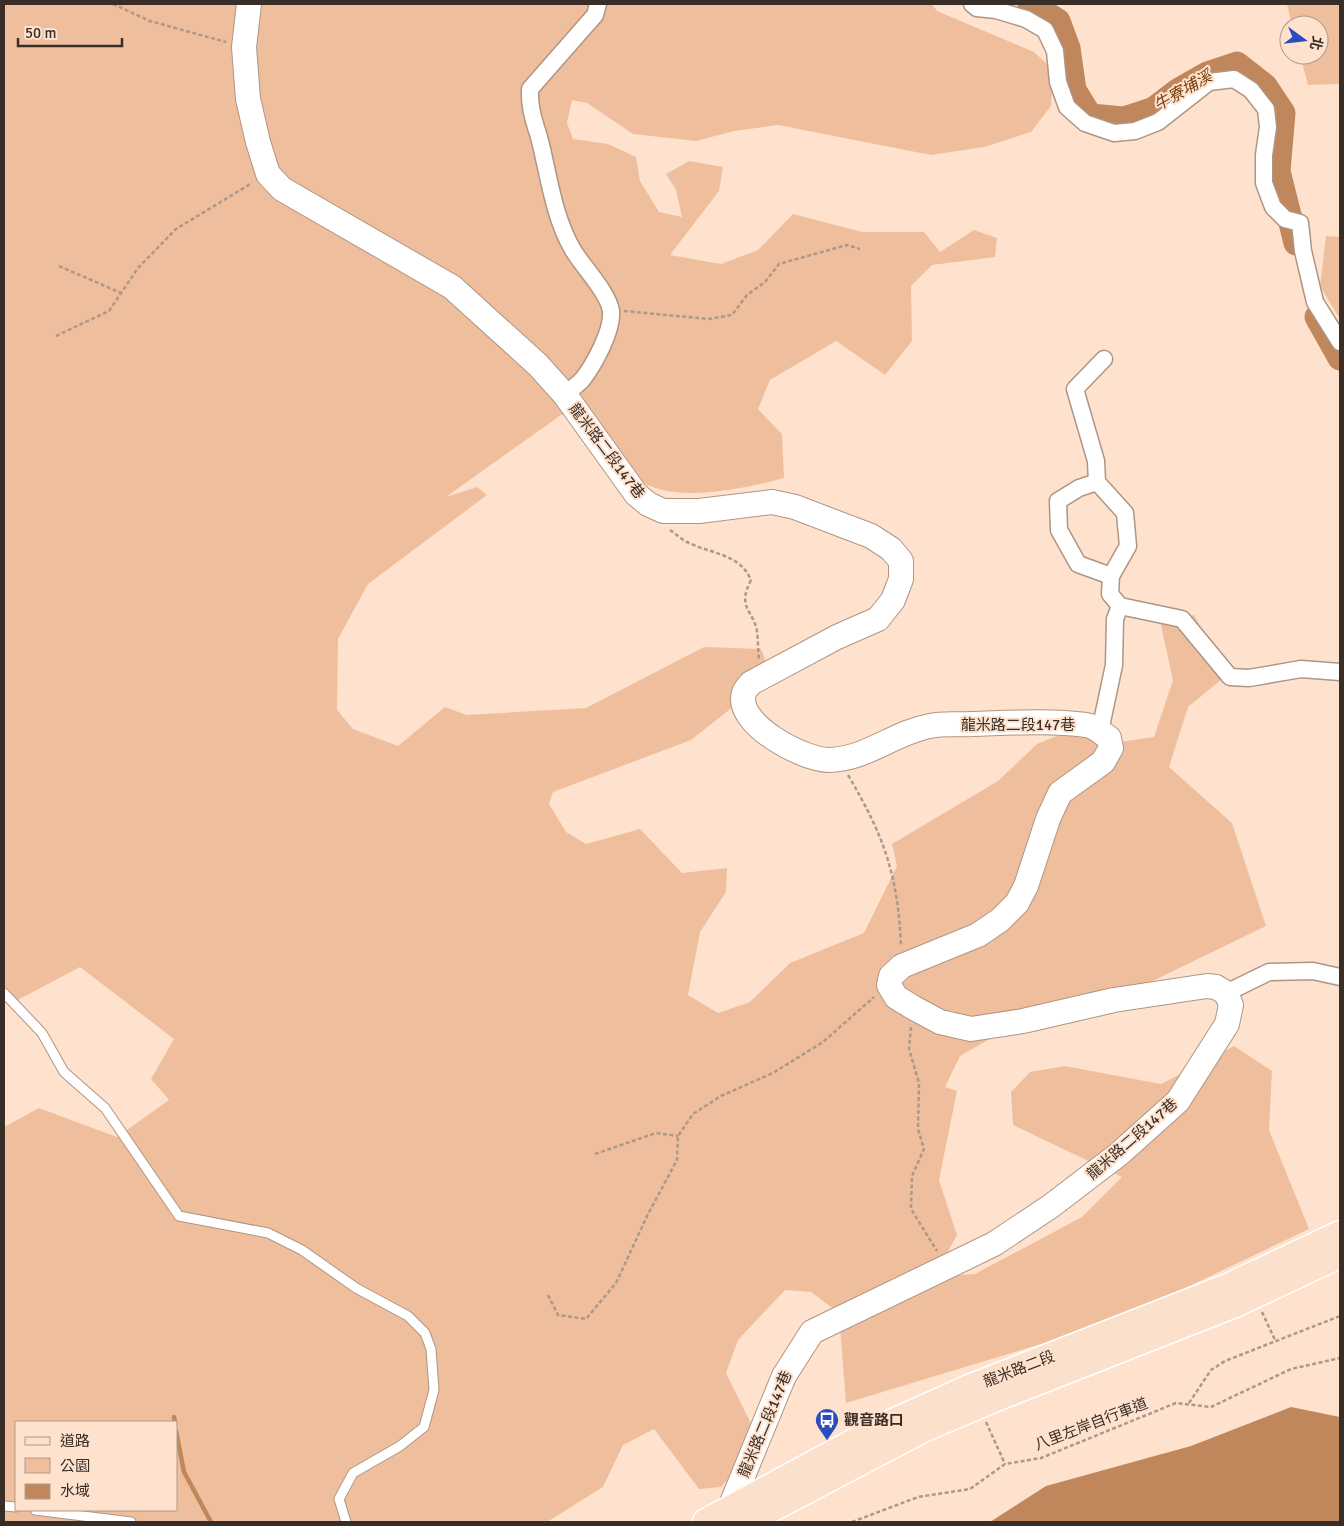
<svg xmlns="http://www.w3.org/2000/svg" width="1344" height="1526" font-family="Signika,'Noto Sans TC',sans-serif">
  <rect width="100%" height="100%" fill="#fee2ce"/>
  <g fill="#efbf9d" fill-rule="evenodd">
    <path d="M4,4H932L937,11L1034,52L1046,63L1052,85L1051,106L1031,132L984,147L931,155L778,125L734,131L696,141L633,134L587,103L572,100L567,123L573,139L608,144L636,157L640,181L659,212L682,217L676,190L666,174L689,161L723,167L719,191L670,255L721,264L758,250L793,214L862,232H924L940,252L974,230L997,238L995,257L932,265L911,286L912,341L885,375L836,341L770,380L758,409L782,434L784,478C743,489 659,509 628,470C614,452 603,431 591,412L561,415L446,497L477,487L487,495L368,584L338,639L337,710L353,729L398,746L445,707L467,715L586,708L704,647L761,649L768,667L748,695L691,740L553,792L549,804L566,832L586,844L640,829L682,873L727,868L726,892L700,932L688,995L718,1013L750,1002L790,963L864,933L897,866L892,844L998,781L1037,744L1082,726L1113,743L1154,737L1173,680L1160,621L1194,615L1227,675L1188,707L1169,767L1232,823L1266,926L1134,990L1040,1010L960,1056L945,1087L957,1091L939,1180L957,1235L940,1266L946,1276L975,1274L1082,1217L1122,1177L1013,1125L1011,1092L1030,1072L1065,1066L1161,1084L1234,1046L1272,1071L1269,1130L1309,1229L1114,1322L846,1403L839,1313L811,1292L785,1290L738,1340L726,1373L761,1444L721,1487L699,1489L654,1429L623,1445L603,1487L547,1522H4V1127L39,1108L117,1137L169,1100L151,1079L174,1039L80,967L18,1000L4,992ZM16,1422H176V1510H16Z"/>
    <path d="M1287,4H1340V84L1308,85L1300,55H1319V25H1292Z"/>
    <path d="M1326,236L1340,237V319L1320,286Z"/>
  </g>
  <path fill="#c1875c" d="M1291,1407L1340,1417V1522H990L1046,1486L1191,1446Z"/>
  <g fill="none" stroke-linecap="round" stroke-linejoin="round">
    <g stroke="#c1875c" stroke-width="4.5">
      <path d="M174,1417L175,1422"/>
      <path d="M176,1431L184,1472L211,1522"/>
    </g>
    <g stroke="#c1875c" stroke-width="25">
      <path d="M1030,4L1058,21L1068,48L1074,90L1090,116L1124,119L1154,109L1179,90L1207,74L1237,64L1265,86L1283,113L1278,171L1296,243"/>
      <path d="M1317,317L1340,358"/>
    </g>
    <g stroke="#af9583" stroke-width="11">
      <g id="lane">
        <path d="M4,993L42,1033L64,1072L105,1108L179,1216L268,1233L302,1250L356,1288L408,1316L425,1333L431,1349L434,1390L424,1427L400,1446L353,1473L339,1499L346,1522"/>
        <path d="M4,1506L16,1507"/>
        <path d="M35,1510L131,1522"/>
      </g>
    </g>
    <g stroke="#af9583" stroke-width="19">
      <g id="street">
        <path d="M972,4L977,8L996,10L1026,19L1045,30L1055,51L1058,82L1067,107L1085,123L1114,133L1135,131L1158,122L1209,82L1234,79L1251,90L1266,109L1268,127L1264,155V183L1273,207L1285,219L1300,223L1303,251L1315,302L1340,342"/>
        <path d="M1104,359L1075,389L1096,461L1097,482L1125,513L1128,546L1111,576L1110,594L1120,606"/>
        <path d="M565,395C570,390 577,385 582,380C594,365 613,330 611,311C608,292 583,267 573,250C553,216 549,175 539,137C534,121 529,107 530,89L595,15L598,4"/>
        <path d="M1097,482L1079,488L1058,501L1059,530L1078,564L1111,576"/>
        <path d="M1100,731L1114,665L1115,619L1120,606L1182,619L1230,677L1249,678L1301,669L1340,672"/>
        <path d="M1226,993L1269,972L1313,971L1340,977"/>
      </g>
    </g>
    <g stroke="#af9583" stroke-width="26">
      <path id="secondary" d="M249,4L244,47L248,99L258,142L268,174L282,189L452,287L538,365L565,395L636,494L648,504L663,511H699L772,502L795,507L871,536L891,549L901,561V579L893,600L878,619L837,637L751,683C749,686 745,689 744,693C734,724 805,761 830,760C869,758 893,733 930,726C943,723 958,725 972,724C1008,723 1050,720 1086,725C1095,726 1102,733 1109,738L1111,748L1103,762L1060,793L1048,819L1026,886L1017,903L1000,920L978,935L902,966L891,976L889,985L896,997L914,1008L940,1022L971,1029L1023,1021L1114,1000L1207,986L1216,987L1226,993L1231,1005L1227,1024L1178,1101L1119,1154L1051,1206L994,1244L812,1332L784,1376L729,1510L734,1520"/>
    </g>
    <g stroke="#fff" stroke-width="29">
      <g id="primary">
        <path d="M706,1522L882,1427L969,1388L1230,1286L1340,1234"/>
        <path d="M746,1522L925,1428L1001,1396L1235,1304L1335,1257"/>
      </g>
    </g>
    <g stroke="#ad9889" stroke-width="2.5" stroke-dasharray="4 2.5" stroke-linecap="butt">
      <path d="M113,4L150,21L226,42"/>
      <path d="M59,266L121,293"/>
      <path d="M624,311L709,319L732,315L747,295L765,282L779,264L847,245L860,249"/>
      <path d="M56,336L109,311L138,268L176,229L252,183"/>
      <path d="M670,530C676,534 682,540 689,543C712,554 740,554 751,580C737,608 752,608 757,631C758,640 758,650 759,659"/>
      <path d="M848,775C884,836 898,875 901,946"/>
      <path d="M911,1027L909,1049L919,1083L918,1129L924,1149L912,1176L911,1209L937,1251"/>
      <path d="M595,1154L656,1133L678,1136"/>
      <path d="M548,1295L558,1315L586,1319L616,1283L648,1214L677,1160L678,1136L693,1114L721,1096L773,1073L823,1042L874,997"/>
      <path d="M1262,1312L1275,1340"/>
      <path d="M1189,1403L1211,1370L1225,1361L1340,1316"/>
      <path d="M986,1422L1005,1464"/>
      <path d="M852,1522L918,1497L970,1489L1005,1464L1041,1458L1176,1403L1211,1407L1291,1369L1340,1358"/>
    </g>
    <use href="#lane" stroke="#fff" stroke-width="9"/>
    <use href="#street" stroke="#fff" stroke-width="16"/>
    <use href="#secondary" stroke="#fff" stroke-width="24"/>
    <use href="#primary" stroke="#fbe0cc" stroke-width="26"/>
  </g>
  <defs>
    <g id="bus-pin" transform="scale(1.25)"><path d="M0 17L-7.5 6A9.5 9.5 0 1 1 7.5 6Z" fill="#2b4cbc" stroke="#fee2ce"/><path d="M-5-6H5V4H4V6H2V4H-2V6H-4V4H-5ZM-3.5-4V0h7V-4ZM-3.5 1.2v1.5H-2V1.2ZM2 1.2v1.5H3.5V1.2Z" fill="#fff"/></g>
  </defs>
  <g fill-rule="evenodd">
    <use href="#bus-pin" x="827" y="1420"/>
  </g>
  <g text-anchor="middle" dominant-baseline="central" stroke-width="4" stroke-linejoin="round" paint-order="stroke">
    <g font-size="15" fill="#392e27" stroke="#fee2ce">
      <text transform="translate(607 451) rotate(53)">龍米路二段147巷</text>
      <text x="1018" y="725">龍米路二段147巷</text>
      <text transform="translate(1132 1139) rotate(-41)">龍米路二段147巷</text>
      <text transform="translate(1019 1369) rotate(-21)">龍米路二段</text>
      <text transform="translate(765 1424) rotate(-67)">龍米路二段147巷</text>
      <text transform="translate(1091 1424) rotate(-21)">八里左岸自行車道</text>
    </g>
    <g font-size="15" font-weight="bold" fill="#392e27" stroke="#fee2ce" text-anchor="start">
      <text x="844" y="1420">觀音路口</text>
    </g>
    <g font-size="16" font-style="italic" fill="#763e0a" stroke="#fee2ce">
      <text transform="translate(1183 91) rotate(-30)">牛寮埔溪</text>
    </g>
  </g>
  <rect width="1344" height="1526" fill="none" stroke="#392e27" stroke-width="10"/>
  <rect x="15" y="1421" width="162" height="90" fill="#fee2ce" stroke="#af9a8b"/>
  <rect x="25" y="1437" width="25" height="8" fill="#fbe0cc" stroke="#af9a8b"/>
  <text x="60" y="1446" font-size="15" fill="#392e27">道路</text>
  <rect x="25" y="1458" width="25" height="15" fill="#efbf9d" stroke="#af9a8b"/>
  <text x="60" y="1471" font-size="15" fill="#392e27">公園</text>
  <rect x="25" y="1484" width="25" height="15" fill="#c1875c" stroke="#af9a8b"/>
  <text x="60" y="1496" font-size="15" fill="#392e27">水域</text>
  <g transform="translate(1304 40) rotate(105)"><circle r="24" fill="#fee2ce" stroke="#af9a8b"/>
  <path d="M0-4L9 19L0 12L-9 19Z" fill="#2b4cbc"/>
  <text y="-8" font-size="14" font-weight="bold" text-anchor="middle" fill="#392e27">北</text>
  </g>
  <path d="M18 38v8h104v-8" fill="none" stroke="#392e27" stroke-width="2.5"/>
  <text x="25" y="38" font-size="15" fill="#392e27" stroke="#fee2ce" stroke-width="4" paint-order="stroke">50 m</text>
</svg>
